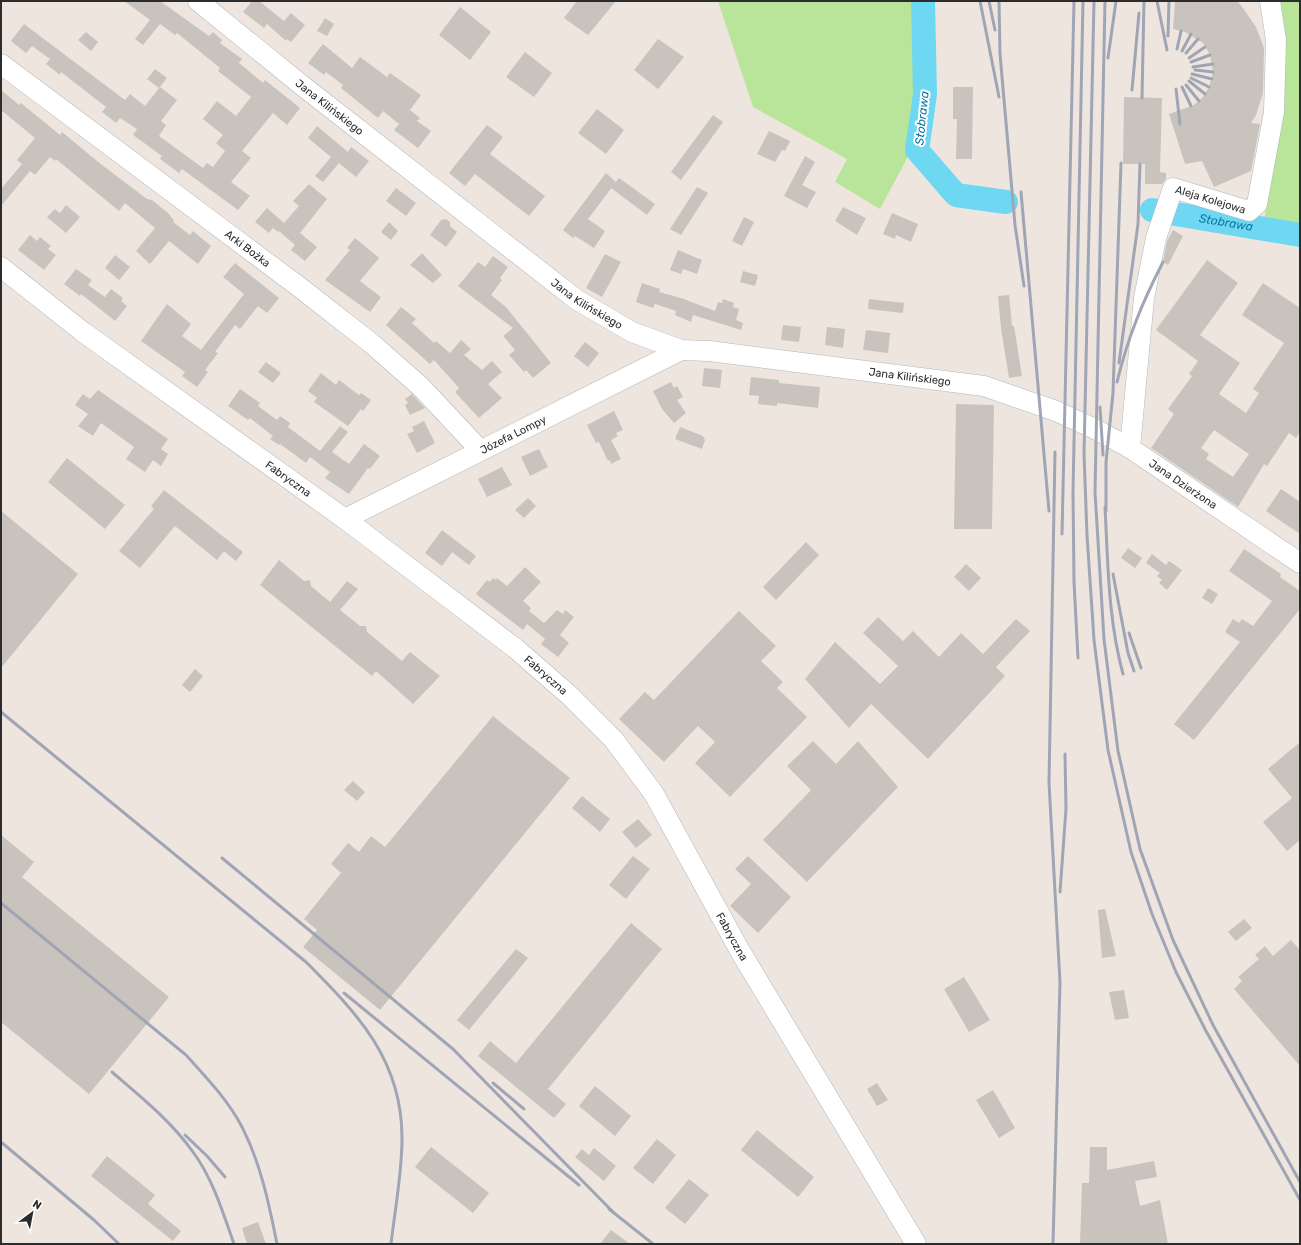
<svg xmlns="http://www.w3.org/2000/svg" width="1301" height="1245" font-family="Rubik,sans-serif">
  <rect width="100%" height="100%" fill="#eee6de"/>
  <g fill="#b8e599">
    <path d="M718,1H918L917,92L912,149L880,209L835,182L847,159L753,107Z"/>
    <path d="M1278,1H1300V231L1264,225L1283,70Z"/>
  </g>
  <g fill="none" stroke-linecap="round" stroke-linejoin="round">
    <g stroke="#6ed7f2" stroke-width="24">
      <path d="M923,1L925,94L917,150L956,195L1006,202"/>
      <path id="s1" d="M1152,210L1300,235"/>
    </g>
  </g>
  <g fill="#c9c3bd" fill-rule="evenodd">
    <path d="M124,1H160L209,36L213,32L222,40L220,43L242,59L239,63L263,83L265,80L300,108L287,125L273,113L242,151L251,158L231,182L250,196L238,210L182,169L179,173L160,159L162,156L133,135L137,129L120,118L116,123L102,112L106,107L61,72L60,75L46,64L50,59L32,46L26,53L11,41L24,24L125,100L130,94L145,106L160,87L177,100L161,121L166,125L159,136L203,168L207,163L213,167L225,151L216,143L223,135L203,119L217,101L236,116L251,97L218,71L220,68L177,33L175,35L160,24L143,45L135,39L150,20Z"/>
    <path d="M252,1H259L284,21L291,13L305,25L291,42L287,39L286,41L267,24L264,28L243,12Z"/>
    <path d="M577,1H616L588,35L564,18Z"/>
    <path d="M1175,1H1236L1240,4L1256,27L1264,48L1263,93L1256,115L1251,123L1260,124L1251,171L1214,187L1202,161L1185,164L1169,114L1194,105L1202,98L1209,87L1213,72L1210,55L1203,43L1185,32L1173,29Z"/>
    <path d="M460,7L491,32L470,60L439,35Z"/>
    <path d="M325,18L334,24L327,36L317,31Z"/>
    <path d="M86,32L98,42L91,51L78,40Z"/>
    <path d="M658,39L684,57L658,89L634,70Z"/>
    <path d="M323,44L352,68L360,57L387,77L390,73L421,95L410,110L420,118L417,121L431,131L418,148L394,130L399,124L383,111L378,118L341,88L343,85L326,72L324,75L308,63Z"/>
    <path d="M525,52L552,73L534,97L506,77Z"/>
    <path d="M155,69L167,78L159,88L147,79Z"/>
    <path d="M953,87H973L972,159H956L957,119H953Z"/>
    <path d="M1,90L19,105L21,103L60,135L62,132L102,165L147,199L152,200L169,214L174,221L173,222L190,235L193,231L211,246L198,264L169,241L150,264L136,251L155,228L125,203L119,211L56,159L55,161L50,157L35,175L30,171L1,206V189L22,164L17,160L35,138L1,110Z"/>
    <path d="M1124,97L1162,98L1160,172L1166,173V179L1162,184H1145V164H1123Z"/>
    <path d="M597,109L624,130L606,154L578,133Z"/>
    <path d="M713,115L723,122L681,180L671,172Z"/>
    <path d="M487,125L503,137L490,154L545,196L529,216L475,174L465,186L449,173Z"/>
    <path d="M317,126L348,152L351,147L369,161L356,177L339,163L323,182L315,176L331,157L308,138Z"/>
    <path d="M769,131L790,141L785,151L782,150L775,162L757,154Z"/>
    <path d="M805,156L815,162L802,185L816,192L807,208L784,196Z"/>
    <path d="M606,173L616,182L588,219L605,231L594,248L575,236L573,238L563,230Z"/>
    <path d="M619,178L655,204L647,215L611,188Z"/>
    <path d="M309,184L327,199L300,233L317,247L305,261L291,250L295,245L279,231L278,232L273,228L269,233L255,222L267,208L284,223L299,206L293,201Z"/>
    <path d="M697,187L708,193L681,235L670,229Z"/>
    <path d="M396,188L416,203L406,216L386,201Z"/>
    <path d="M66,205L80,217L66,233L47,217L55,209L60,213Z"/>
    <path d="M843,207L866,218L857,235L835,221Z"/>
    <path d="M892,213L918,224L911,242L896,235L895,239L883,234Z"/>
    <path d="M744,217L754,222L742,246L732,241Z"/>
    <path d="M446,219L450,222V226L457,232L446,247L430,235L441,220Z"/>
    <path d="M389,222L398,231L391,240L381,232Z"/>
    <path d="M1173,230L1183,236L1168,265L1163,262L1167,241Z"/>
    <path d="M30,235L37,241L40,237L51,246L48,249L56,255L44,270L18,250Z"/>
    <path d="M355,238L379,258L360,281L381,297L370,312L325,280L350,250L347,248Z"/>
    <path d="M678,250L702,260L697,274L683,269L681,274L670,270Z"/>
    <path d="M422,253L442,275L433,283L410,265Z"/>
    <path d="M605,254L621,262L602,297L586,288Z"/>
    <path d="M115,255L130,267L119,280L105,268Z"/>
    <path d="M493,256L508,267L500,278L502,280L491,295L506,307L551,363L533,378L526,370L524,372L509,355L515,350L503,336L513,328L458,286L478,262L485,267Z"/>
    <path d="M1207,260L1238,283L1200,335L1240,363L1219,394L1246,413L1259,393L1253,389L1284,343L1242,315L1263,283L1300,308V432L1296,438L1289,433L1267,466L1264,464L1238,507L1151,448L1174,414L1168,409L1192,376L1189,374L1198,361L1156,330ZM1214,430L1249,454L1233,477L1206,459L1209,454L1201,448Z"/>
    <path d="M235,263L279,298L267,313L258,306L240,329L235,325L215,352L218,353L205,370L208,372L197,387L182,376L185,372L141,341L167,304L191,324L182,336L201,350L244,294L223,277Z"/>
    <path d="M76,269L92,280L88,285L105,297L111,289L123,298L121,301L127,306L115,321L81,294L80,296L64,284Z"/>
    <path d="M743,271L758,275L755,286L740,282Z"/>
    <path d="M642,283L660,289L659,292L681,298L715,311L718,302L722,303L723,299L734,303L733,307L739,309L736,320L743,323L741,330L693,315L691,322L675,315L676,311L655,304L653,308L636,302Z"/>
    <path d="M1009,295L1012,326H1014L1022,376L1009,378L1001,328L998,296Z"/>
    <path d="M869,299L904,303L903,313L868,309Z"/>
    <path d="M401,307L416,319L412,323L434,343L436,341L450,353L461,340L471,349L464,355L482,370L492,361L502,372L488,384L502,398L479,418L455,392L459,388L434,360L430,364L386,325Z"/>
    <path d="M783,325L801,327L799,342L781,340Z"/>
    <path d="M827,327L845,329L843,348L825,345Z"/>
    <path d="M866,330L890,333L888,353L863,350Z"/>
    <path d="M585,342L599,353L588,367L574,356Z"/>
    <path d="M266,362L281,373L273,383L258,372Z"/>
    <path d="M704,368L722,370L720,388L702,386Z"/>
    <path d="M321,373L336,385L339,380L359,395L361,393L371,400L363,411L361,409L348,426L314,402L317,398L308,391Z"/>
    <path d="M751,377L779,380V383L820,387L818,408L777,403V406L758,404L759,396L749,395Z"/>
    <path d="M671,382L674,388L677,386L683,397L677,400L686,413L674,423L662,409L653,391Z"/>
    <path d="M240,389L260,403L258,406L277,420L280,416L290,423L288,427L320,451L340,426L348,432L332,452L349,464L364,444L380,456L370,469L368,468L349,494L325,478L330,472L310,457L306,463L280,444L279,445L270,439L273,436L250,418L248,420L228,406Z"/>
    <path d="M98,390L168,439L161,449L168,454L161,466L153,460L145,472L126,459L134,447L101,423L93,436L78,426L88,414L75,405L83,394L90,399Z"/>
    <path d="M412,394L425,408L410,415L405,405L408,403L405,399Z"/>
    <path d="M956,404L994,405L992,529H954Z"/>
    <path d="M614,411L623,430L616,433L618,436L611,440L621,459L611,464L610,460L608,461L599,442L596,443L587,425Z"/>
    <path d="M424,421L435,443L417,453L407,434L414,431L412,427Z"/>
    <path d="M680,427L703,436L705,440L702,449L675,439Z"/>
    <path d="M539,449L548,467L530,476L521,457Z"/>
    <path d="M67,458L125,505L105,529L48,482Z"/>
    <path d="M502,467L512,485L487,497L478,479Z"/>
    <path d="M1281,489L1300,502V534L1266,511Z"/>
    <path d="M164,490L243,552L236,561L224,551L217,560L175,526L140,568L119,551L154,509L151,506Z"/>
    <path d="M528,498L536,506L524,518L515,510Z"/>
    <path d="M1,511L78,574L1,668Z"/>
    <path d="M442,530L476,556L469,565L452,552L442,566L425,553Z"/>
    <path d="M806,542L819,555L776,600L763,587Z"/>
    <path d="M1128,548L1142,558L1135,568L1121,558Z"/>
    <path d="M1244,549L1281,574L1280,577L1300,591V609L1194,740L1174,724L1240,642L1225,632L1233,619L1239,623L1242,619L1253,626L1272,601L1229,571Z"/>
    <path d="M1152,554L1166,565L1169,561L1182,570L1167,590L1159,583L1162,580L1157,576L1160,573L1146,563Z"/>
    <path d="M279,560L304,581L310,580L311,586L330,602L347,581L358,589L340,610L360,626H366L367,632L402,661L410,652L440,676L413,704L376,671L372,676L260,585Z"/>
    <path d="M966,564L981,578L969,591L954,577Z"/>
    <path d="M525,567L541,582L523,601L531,608L529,611L544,623L557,610L563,614L565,610L574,617L560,635L569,643L558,657L541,644L545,639L527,624L523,630L476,594L487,580L490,582L493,578L496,580L497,578L507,586Z"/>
    <path d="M1208,588L1218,594L1212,604L1202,598Z"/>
    <path d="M739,611L776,646L761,661L783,682L777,688L807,717L730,797L695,763L715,742L698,726L664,762L619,719L645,692L654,700Z"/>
    <path d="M878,617L903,641L913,631L939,657L961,633L983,654L1016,619L1030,631L996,667L1005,676L928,759L871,704L849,728L805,679L835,642L880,684L898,666L863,633Z"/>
    <path d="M195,669L203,676L190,692L182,685Z"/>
    <path d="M493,716L570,778L380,1010L303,947L317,930L304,919L341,873L331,864L348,843L359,852L371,836L385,847Z"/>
    <path d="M813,741L836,764L858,741L898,787L807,882L763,840L811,790L787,766Z"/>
    <path d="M1300,742V840L1287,851L1263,822L1292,798L1268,769Z"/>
    <path d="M353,781L365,792L357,801L344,790Z"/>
    <path d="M582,796L610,819L600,832L572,808Z"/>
    <path d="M638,819L652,835L636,848L622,832Z"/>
    <path d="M1,835L34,862L22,877L169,997L89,1094L1,1022Z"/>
    <path d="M633,856L650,869L626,899L609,885Z"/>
    <path d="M748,856L791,897L758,933L730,906L751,884L735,869Z"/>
    <path d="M1105,909L1116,956L1102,958L1098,910Z"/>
    <path d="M1244,919L1252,928L1236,941L1228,932Z"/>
    <path d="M631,923L662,949L548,1089L566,1104L554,1118L478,1056L490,1041L516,1063Z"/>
    <path d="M1291,940L1300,950V1066L1234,989L1242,981L1238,977L1259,959L1255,955L1265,946L1273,956Z"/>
    <path d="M516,949L528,958L469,1030L457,1020Z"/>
    <path d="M964,977L990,1020L969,1032L944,989Z"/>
    <path d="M1124,990L1129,1018L1115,1020L1109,992Z"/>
    <path d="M877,1083L888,1100L877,1106L867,1089Z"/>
    <path d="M595,1086L631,1116L615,1136L579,1106Z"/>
    <path d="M993,1090L1015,1128L999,1138L976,1100Z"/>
    <path d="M757,1130L814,1177L798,1197L741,1150Z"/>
    <path d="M657,1139L676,1155L653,1184L633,1168Z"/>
    <path d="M431,1147L489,1193L473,1213L415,1167Z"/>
    <path d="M1090,1147H1107V1170L1154,1161L1157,1177L1135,1181L1140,1206L1160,1200L1168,1244H1080L1082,1183H1089Z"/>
    <path d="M594,1148L616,1166L604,1181L575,1157L582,1149L589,1155Z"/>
    <path d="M107,1156L155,1195L148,1204L181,1231L173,1241L91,1176Z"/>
    <path d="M689,1179L709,1195L685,1224L665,1208Z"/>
    <path d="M258,1222L266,1244H247L242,1228Z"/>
    <path d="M611,1230L630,1244H600Z"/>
  </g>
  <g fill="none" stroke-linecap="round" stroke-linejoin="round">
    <g stroke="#b2b5bf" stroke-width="21">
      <g id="minor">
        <path id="s2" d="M198,1L304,87L577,300L632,332L681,350L709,351L984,386L1056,411L1095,429L1130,448L1300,563"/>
        <path id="s3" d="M1,64L298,286L371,343L421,387L480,450"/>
        <path id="s4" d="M1,267L83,332L345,519L515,648L569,695L614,740L654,794L740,951L916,1244"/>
        <path id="s5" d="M1130,448L1144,298L1156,238L1173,188L1249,211L1257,204L1274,112L1276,40L1270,1"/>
        <path id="s6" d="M345,519L681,350"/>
      </g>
    </g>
    <use href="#minor" stroke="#fff" stroke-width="20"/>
    <g stroke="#a0a5b6" stroke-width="3">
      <path d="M980,1L999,97"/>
      <path d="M989,1L995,30"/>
      <path d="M999,1L1000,54L1015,225L1024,286"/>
      <path d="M1094,1L1084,454L1087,535L1094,640L1108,750L1131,852L1152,914L1176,972L1206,1031L1300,1200"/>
      <path d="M1105,1L1095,492L1104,639L1118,751L1140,849L1173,940L1213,1025L1300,1182"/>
      <path d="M1157,1L1167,50"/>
      <path d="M1168,36L1169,1"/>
      <path d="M1177,49L1181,31"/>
      <path d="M1182,51L1191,34"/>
      <path d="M1186,53L1198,39"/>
      <path d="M1108,58L1116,1"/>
      <path d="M1189,58L1205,47"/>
      <path d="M1191,62L1210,55"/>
      <path d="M1193,67L1213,64"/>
      <path d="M1195,70L1213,72"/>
      <path d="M1192,74L1212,79"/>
      <path d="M1191,78L1209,87"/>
      <path d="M1189,81L1205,94"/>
      <path d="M1186,85L1199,101"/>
      <path d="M1182,87L1191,106"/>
      <path d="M1176,89L1180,124"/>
      <path d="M1132,90L1139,13"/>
      <path d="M1142,98L1144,1"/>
      <path d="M1021,192L1049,511"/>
      <path d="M1119,363L1138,224L1140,164"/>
      <path d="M1117,382C1128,337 1142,303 1163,262"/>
      <path d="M1100,407L1103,455"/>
      <path d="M1105,507C1108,563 1108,619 1123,674"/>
      <path d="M1106,511V462L1113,393L1121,163"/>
      <path d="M1062,534L1074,1"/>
      <path d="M1113,574L1128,653L1134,671"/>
      <path d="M1129,633L1141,668"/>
      <path d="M1078,658L1074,582L1073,492L1083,1"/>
      <path d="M1,712L306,962C358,1014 402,1060 402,1138C402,1174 395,1209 391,1244"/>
      <path d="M222,858L453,1049L613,1212"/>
      <path d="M1060,892L1066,809L1065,754"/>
      <path d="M1,903L186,1055C206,1077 228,1100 242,1127C261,1164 269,1204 277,1244"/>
      <path d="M344,993L579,1185"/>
      <path d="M112,1072C141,1097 171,1121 193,1152C213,1179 223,1213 234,1244"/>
      <path d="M493,1083L524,1109"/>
      <path d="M185,1135L207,1156L225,1177"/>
      <path d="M1,1142L94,1220L119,1244"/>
      <path d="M609,1209L653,1244"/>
      <path d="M1053,1244L1060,982L1049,783L1055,452"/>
    </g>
  </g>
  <g text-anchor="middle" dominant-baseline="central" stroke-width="4" stroke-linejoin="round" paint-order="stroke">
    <g font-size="11" fill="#2c2c2c" stroke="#fff">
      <text stroke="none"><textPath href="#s2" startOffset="169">Jana Kilińskiego</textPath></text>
      <text stroke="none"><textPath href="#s5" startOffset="304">Aleja Kolejowa</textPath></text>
      <text stroke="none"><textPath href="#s3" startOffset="308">Arki Bożka</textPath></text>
      <text stroke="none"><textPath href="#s2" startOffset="493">Jana Kilińskiego</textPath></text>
      <text stroke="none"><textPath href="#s2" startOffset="829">Jana Kilińskiego</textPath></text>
      <text stroke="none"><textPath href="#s6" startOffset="188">Józefa Lompy</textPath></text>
      <text stroke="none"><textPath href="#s4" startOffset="357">Fabryczna</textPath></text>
      <text stroke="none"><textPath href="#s2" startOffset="1127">Jana Dzierżona</textPath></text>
      <text stroke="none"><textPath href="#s4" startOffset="681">Fabryczna</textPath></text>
      <text stroke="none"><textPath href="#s4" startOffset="1005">Fabryczna</textPath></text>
    </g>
    <g font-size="12" font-style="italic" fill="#0a77a1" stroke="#fff">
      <text transform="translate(922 118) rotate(-84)">Stobrawa</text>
      <text stroke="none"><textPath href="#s1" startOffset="75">Stobrawa</textPath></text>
    </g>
  </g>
  <rect width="1301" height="1245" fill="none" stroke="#2c2c2c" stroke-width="4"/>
  <g transform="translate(32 1213) rotate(32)" stroke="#ffffff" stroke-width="3" paint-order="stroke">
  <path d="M0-3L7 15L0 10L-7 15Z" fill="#2c2c2c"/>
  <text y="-6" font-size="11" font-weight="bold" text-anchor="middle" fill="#2c2c2c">N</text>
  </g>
</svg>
